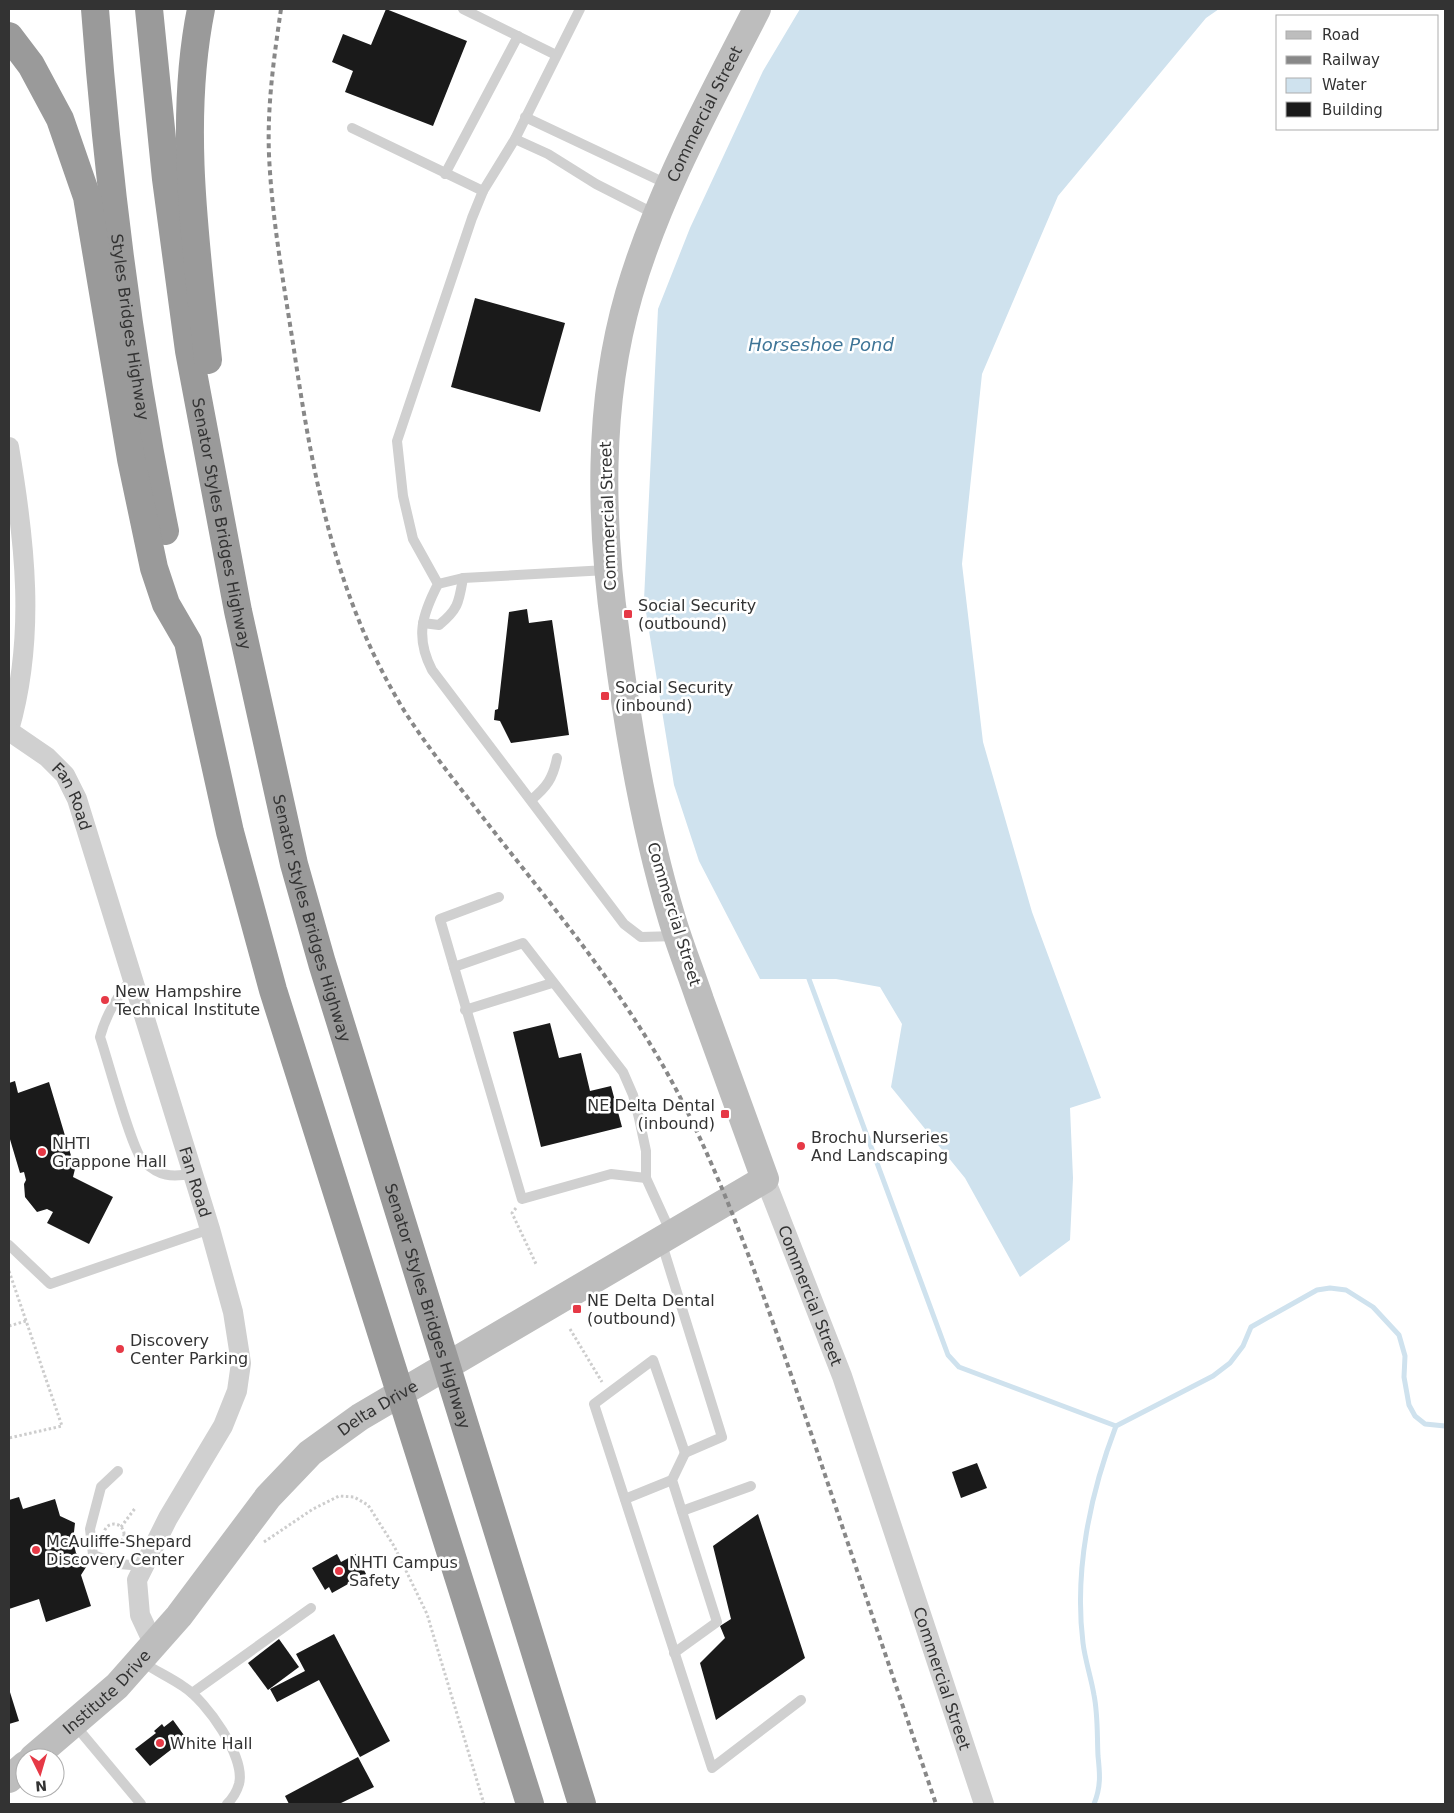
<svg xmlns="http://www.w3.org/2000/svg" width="1454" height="1813" font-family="'DejaVu Sans',sans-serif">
  <rect width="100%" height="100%" fill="#fff"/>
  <path fill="#cfe2ee" d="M800,9H1219L1206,18L1058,196L982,374L962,564L983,742L1032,912L1101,1098L1070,1108L1073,1178L1070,1240L1020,1277L965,1178L891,1087L902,1024L880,987L836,979H760L699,861L674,785L644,600L658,309L690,228L763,71Z"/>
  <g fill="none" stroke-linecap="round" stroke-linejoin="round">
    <g stroke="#cfe2ee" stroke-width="5">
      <path d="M809,979L948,1355L959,1367L1116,1426"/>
      <path d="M1094,1804C1101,1787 1100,1774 1098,1756C1097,1735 1098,1715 1094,1695C1091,1677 1085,1660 1083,1643C1074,1571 1090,1494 1116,1426L1213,1376L1230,1363L1243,1346L1251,1327L1317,1290L1330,1288L1346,1290L1373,1307L1399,1335L1405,1356L1404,1377L1409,1405L1415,1416L1425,1424L1445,1426"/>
    </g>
  </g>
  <g fill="#1a1a1a">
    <path d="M386,9L467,41L433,126L345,92L353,71L332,62L343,34L371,45Z"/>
    <path d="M475,298L565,323L540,412L451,387Z"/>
    <path d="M527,609L529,623L552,620L569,735L511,743L500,721L494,720L495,710L498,709L509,612Z"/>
    <path d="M550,1023L559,1058L581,1053L590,1091L611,1086L622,1127L541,1147L513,1032Z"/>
    <path d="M15,1081L18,1093L49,1082L75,1169L73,1177L113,1197L89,1244L47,1223L53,1212L47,1209L37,1212L25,1197L24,1184L26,1180L24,1172L20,1173L9,1136V1083Z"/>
    <path d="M977,1463L987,1488L961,1498L952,1472Z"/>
    <path d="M19,1497L23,1509L55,1499L60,1516L75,1523L73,1541L76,1553L88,1564L81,1575L91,1606L46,1622L39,1599L9,1609V1500Z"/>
    <path d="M758,1514L805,1658L716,1720L700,1663L725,1638L720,1626L731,1619L713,1546Z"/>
    <path d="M337,1554L341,1562L356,1554L366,1574L332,1593L329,1587L325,1590L312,1568Z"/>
    <path d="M334,1634L390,1741L360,1757L319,1680L277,1702L270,1689L305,1671L296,1654Z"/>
    <path d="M279,1639L299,1667L268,1690L248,1663Z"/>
    <path d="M9,1689L19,1721L9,1724Z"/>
    <path d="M173,1720L186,1738L150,1766L135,1749L156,1733L154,1731L162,1724L164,1727Z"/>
    <path d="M358,1757L374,1787L339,1804H289L285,1796Z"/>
  </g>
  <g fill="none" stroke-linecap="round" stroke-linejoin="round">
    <g stroke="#cdcdcd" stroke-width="3" stroke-dasharray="2.5 2.5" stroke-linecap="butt">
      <path d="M516,1208L512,1213L536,1264"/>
      <path d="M9,1271L62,1426L9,1438"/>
      <path d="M9,1326L26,1321"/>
      <path d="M570,1329L602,1382"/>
      <circle cx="114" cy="1534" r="10"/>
      <path d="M121,1527L136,1507"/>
      <path d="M264,1542L313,1509L339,1496L354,1497L368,1505L394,1546L427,1614L484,1804"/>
    </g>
    <g stroke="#d0d0d0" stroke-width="10">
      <path d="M463,9L556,55"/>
      <path d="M580,9L515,139L483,191L472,218L397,441L403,496L413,539L438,584C422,615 415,637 432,670L624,924L641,937L677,936"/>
      <path d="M525,117L667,184"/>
      <path d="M352,128L483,191"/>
      <path d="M515,139L548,154L596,184L655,214"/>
      <path d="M445,174L518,36"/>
      <path d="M438,584L463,578L607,570"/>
      <path d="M423,623L439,625C459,609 459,601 463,578"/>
      <path d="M531,800C547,787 553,778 557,758"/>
      <path d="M499,897L440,919L454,967L523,943L623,1072L633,1095L639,1118L646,1151V1178L671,1233"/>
      <path d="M454,967L522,1199L611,1174L646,1178"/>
      <path d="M132,978C118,996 106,1014 100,1037C107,1057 132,1151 143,1161C160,1177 171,1177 192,1174"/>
      <path d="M465,1010L552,983"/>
      <path d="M661,1241L722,1437L685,1453L653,1360L594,1404L712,1768L801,1700"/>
      <path d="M9,1245L50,1284L210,1229"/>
      <path d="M118,1471L101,1487L90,1529L93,1555L119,1564L144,1566"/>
      <path d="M625,1499L672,1480"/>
      <path d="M682,1511L751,1486"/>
      <path d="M674,1653L717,1622L672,1480L685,1453"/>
      <path d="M141,1661C155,1671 170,1677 184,1687C206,1701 246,1757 239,1784C237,1791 232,1799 227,1804"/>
      <path d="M192,1693L311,1608"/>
      <path d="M74,1724L141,1804"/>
    </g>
    <g stroke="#d0d0d0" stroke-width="20">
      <path d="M9,447C25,541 36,637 9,730"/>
      <path id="s1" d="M9,731L47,757L65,775L77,799L210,1229L233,1312L241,1363L237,1391L223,1426L168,1518L137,1580L140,1615L154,1645"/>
      <path id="s2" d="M765,1179L842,1376L984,1804"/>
    </g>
    <g stroke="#bdbdbd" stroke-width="28">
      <path id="s3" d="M33,1758L117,1686L179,1616L268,1497L310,1453L360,1417L765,1179C743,1119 722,1060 700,1000C691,973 680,946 672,919C644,826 628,731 616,636C600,523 597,405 629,294C658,194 710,101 757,9"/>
      <path d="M9,1779L25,1765"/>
    </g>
    <g stroke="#9a9a9a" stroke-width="28">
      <path id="s4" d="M95,9C108,183 130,359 165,531"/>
      <path id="s5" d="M149,9L166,179L189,351L238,611L294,864L322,963L582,1804"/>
      <path d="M201,9C178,123 196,246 208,360"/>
      <path d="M9,36L31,65L60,119L87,197L131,459L154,568L166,604L188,642L230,832L273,990L530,1804"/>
    </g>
    <path stroke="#888" stroke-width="4" stroke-dasharray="5 4" stroke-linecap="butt" d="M281,9C274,57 267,106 269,155C272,220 284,285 294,350C313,478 336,600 405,712C428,748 455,781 481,815C551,905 626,993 679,1095C733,1201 772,1319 811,1433C852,1556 894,1680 936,1804"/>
  </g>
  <g fill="#e63946" stroke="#fff" stroke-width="2">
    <rect x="623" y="609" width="10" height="10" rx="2.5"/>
    <rect x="600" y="691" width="10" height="10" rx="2.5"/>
    <circle cx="105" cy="1000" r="5"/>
    <rect x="720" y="1109" width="10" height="10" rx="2.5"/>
    <circle cx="801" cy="1146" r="5"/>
    <circle cx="42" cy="1152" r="5"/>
    <rect x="572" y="1304" width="10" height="10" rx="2.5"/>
    <circle cx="120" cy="1349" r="5"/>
    <circle cx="36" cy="1550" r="5"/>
    <circle cx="339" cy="1571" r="5"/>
    <circle cx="160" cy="1743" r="5"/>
  </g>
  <g text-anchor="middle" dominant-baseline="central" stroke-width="5" stroke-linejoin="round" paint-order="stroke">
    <g font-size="16" fill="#333" stroke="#fff">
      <text stroke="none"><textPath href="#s3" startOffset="2050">Commercial Street</textPath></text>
      <text stroke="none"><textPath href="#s4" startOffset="320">Styles Bridges Highway</textPath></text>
      <text transform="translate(608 516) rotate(-92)">Commercial Street</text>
      <text stroke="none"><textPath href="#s5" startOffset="520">Senator Styles Bridges Highway</textPath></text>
      <text stroke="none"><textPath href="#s1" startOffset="94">Fan Road</textPath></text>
      <text transform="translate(674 914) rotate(73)">Commercial Street</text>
      <text stroke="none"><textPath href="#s5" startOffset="925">Senator Styles Bridges Highway</textPath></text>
      <text stroke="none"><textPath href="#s1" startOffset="499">Fan Road</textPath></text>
      <text stroke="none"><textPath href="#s2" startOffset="125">Commercial Street</textPath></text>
      <text stroke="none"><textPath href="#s5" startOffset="1330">Senator Styles Bridges Highway</textPath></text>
      <text stroke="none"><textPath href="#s3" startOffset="495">Delta Drive</textPath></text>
      <text stroke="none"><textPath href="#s2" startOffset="530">Commercial Street</textPath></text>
      <text stroke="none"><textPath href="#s3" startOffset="99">Institute Drive</textPath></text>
    </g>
    <g font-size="16" fill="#333" stroke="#fff" text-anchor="start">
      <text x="638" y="605">Social Security<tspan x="638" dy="18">(outbound)</tspan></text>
      <text x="615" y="687">Social Security<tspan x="615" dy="18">(inbound)</tspan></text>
      <text x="115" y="991">New Hampshire<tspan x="115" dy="18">Technical Institute</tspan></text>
      <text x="715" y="1105" text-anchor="end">NE Delta Dental<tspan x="715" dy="18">(inbound)</tspan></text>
      <text x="811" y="1137">Brochu Nurseries<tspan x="811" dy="18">And Landscaping</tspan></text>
      <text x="52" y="1143">NHTI<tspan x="52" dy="18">Grappone Hall</tspan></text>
      <text x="587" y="1300">NE Delta Dental<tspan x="587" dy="18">(outbound)</tspan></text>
      <text x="130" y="1340">Discovery<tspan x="130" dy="18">Center Parking</tspan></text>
      <text x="46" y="1541">McAuliffe-Shepard<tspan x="46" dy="18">Discovery Center</tspan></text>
      <text x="349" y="1562">NHTI Campus<tspan x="349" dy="18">Safety</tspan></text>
      <text x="170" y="1743">White Hall</text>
    </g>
    <g font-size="18" font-style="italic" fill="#3f7597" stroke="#fff">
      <text x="821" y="344">Horseshoe Pond</text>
    </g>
  </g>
  <rect width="1454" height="1813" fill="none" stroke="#333333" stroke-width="20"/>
  <rect x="1276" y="15" width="162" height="115" fill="#ffffff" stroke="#adadad"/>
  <rect x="1286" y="31" width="25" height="8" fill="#bdbdbd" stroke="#adadad"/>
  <text x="1322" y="40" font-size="15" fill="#333333">Road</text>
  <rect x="1286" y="56" width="25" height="8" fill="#888888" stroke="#adadad"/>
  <text x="1322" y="65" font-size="15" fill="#333333">Railway</text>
  <rect x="1286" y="78" width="25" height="15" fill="#cfe2ee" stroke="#adadad"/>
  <text x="1322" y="90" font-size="15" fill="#333333">Water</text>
  <rect x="1286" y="102" width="25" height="15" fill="#1a1a1a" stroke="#adadad"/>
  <text x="1322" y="115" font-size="15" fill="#333333">Building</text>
  <g transform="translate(40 1773) rotate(175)"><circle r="24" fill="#ffffff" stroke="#adadad"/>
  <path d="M0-4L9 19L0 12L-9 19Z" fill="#e63946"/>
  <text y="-8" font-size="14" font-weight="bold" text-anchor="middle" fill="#333333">N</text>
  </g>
</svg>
